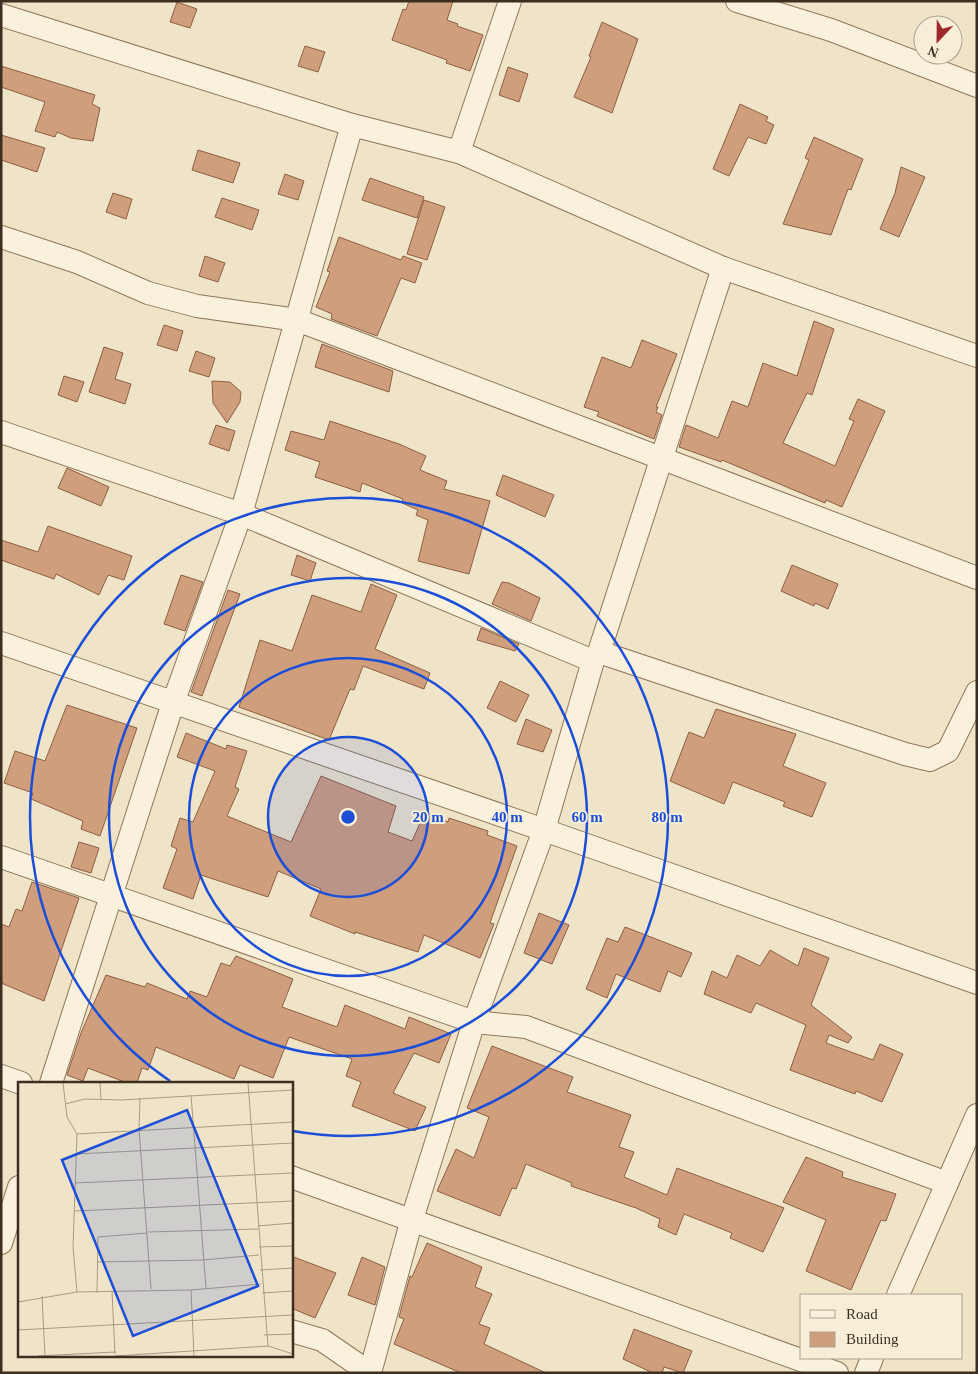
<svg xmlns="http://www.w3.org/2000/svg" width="978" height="1374" font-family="'Times New Roman',serif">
  <rect width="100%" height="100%" fill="#f0e4c8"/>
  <g fill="#cf9f7d" stroke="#8d5f41">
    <path d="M409,1H453L447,20L458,24L457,26L483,35L470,71L446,63L447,60L392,40L403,9L406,10Z"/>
    <path d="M177,2L197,9L190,28L170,22Z"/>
    <path d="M602,22L638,39L612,113L574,97L591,57L589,56Z"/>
    <path d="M305,46L325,52L318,72L298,66Z"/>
    <path d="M1,66L95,95L92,104L100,108L93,141L71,138L57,132L55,137L35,131L45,102L1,87Z"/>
    <path d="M508,67L528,74L519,102L499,95Z"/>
    <path d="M740,104L768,117L766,121L774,125L766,144L748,137L729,176L713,169Z"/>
    <path d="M1,135L45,148L37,172L1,160Z"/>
    <path d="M814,137L863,159L851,190L848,189L831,235L783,224L809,160L805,158Z"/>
    <path d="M198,150L240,163L233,183L192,170Z"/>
    <path d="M901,167L925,177L899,237L880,229L895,193Z"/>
    <path d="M285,174L304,181L298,200L278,194Z"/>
    <path d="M370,178L424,197L417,218L362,200Z"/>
    <path d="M113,193L132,199L126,219L106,212Z"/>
    <path d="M222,198L259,210L252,230L215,217Z"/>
    <path d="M424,200L445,207L427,260L407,254Z"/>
    <path d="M339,237L401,260L403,256L422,263L415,283L401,278L377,336L331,319L332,314L316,307L330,272L327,271Z"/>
    <path d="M205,256L225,263L218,282L199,276Z"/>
    <path d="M814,321L834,329L812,395L807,393L783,443L835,466L854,421L849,419L858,399L885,411L842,507L826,500L825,503L722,460L721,462L679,447L686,425L718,438L732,401L748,407L763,363L797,376Z"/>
    <path d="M164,325L183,331L177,351L157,345Z"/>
    <path d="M642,340L677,354L656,407H658L656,412L662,415L654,439L597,416L599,412L584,407L602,357L631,368Z"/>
    <path d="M322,344L393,371L389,392L315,367Z"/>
    <path d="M104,347L123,353L115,379L131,384L125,404L89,392Z"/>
    <path d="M196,351L215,358L209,377L189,371Z"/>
    <path d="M64,376L84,382L77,402L58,395Z"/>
    <path d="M212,381L230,382L241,392L240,402L227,423L213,403Z"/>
    <path d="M330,421L399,444L426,456L420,470L447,481L444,489L490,501L469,574L418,561L428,520L416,515L418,510L402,503L403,499L362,483L360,492L315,477L320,462L285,450L291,431L324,440Z"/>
    <path d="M216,425L235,431L229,451L209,444Z"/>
    <path d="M67,468L109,487L101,506L58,488Z"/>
    <path d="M503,475L554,495L545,517L496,495Z"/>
    <path d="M48,526L132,556L124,580L108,575L99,595L56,574L54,579L1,560V540L38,552Z"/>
    <path d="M297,555L316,563L310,581L291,575Z"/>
    <path d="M792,565L838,584L828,609L815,603L814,606L781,591Z"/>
    <path d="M181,575L203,582L185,631L164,624Z"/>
    <path d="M502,582L509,583L540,598L531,621L492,604Z"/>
    <path d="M371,584L397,595L375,649L430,673L424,689L363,666L354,690L350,689L329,740L239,707L260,640L292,651L312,595L361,612Z"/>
    <path d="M228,590L240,594L202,696L191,692Z"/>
    <path d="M481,628L519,644L515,651L477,640Z"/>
    <path d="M500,681L529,695L516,722L487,708Z"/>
    <path d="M67,705L137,728L100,836L81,829L83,821L31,799L33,793L4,783L15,751L45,761Z"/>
    <path d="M716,709L796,734L783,766L826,783L812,817L783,806L785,802L733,782L724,804L670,781L689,732L704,738Z"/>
    <path d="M526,719L552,730L543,752L517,744Z"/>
    <path d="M186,733L226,749L227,745L247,751L235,787L239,789L227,816L291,842L321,776L396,806L388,832L412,841L425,812L448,822L449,818L488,831L487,835L517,846L490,923L494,924L480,958L424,935L418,952L355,932V934L310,916L321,889L278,871L268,897L201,875L193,899L163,888L177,849L171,846L180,818L193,822L215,771L177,757Z"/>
    <path d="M79,842L99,848L91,873L71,867Z"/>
    <path d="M32,882L79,898L44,1001L1,983V924L9,927L16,909L22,911Z"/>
    <path d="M539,913L569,925L552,964L524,953Z"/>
    <path d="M625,927L692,953L681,977L668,971L660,992L616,974L607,998L586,989L607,938L618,942Z"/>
    <path d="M804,948L829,958L811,1005L852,1037L848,1043L829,1035L826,1043L873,1060L880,1044L903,1054L882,1102L856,1091L855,1094L790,1070L806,1025L756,1003L751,1013L704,994L712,971L727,978L737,955L760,966L770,950L798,966Z"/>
    <path d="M236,956L293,979L282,1007L337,1027L345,1005L405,1029L409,1017L451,1034L439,1063L414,1053L393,1093L426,1107L415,1131L352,1106L361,1082L346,1076L352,1059L289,1037L273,1078L240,1065L234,1079L156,1047L148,1070L142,1068L137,1083H127L88,1068L83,1081L67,1075L81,1033L106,975L145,987L147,983L187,999L190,991L207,997L221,963L230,966Z"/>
    <path d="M492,1046L573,1077L567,1092L631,1115L619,1147L634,1152L624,1177L667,1195L677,1168L784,1208L763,1252L730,1238L732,1233L684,1214L676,1235L658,1227L660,1219L636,1208L571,1186L572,1183L526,1164L516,1189L512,1188L500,1216L437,1191L456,1149L474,1158L489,1117L467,1108Z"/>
    <path d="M806,1157L843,1172L842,1177L896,1194L886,1221L881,1220L851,1290L806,1271L826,1220L783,1202Z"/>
    <path d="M427,1243L482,1267L475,1287L492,1294L479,1324L490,1328L484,1344L546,1373H461L394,1344L404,1319L399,1317L410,1276L412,1277Z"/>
    <path d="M291,1256L336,1273L315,1318L291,1308Z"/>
    <path d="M362,1257L385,1267L375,1305L348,1295Z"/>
    <path d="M634,1329L692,1351L683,1373L664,1367L662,1373H653L623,1359Z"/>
  </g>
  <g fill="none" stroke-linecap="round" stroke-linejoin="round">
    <g stroke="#8d765c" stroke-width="24">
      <g id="minor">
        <path d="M737,1L831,30L977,86"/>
        <path d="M1,15L352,125L459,152L723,268L977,356"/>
        <path d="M459,152L510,1"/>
        <path d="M1,237L77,262L148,293L197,306L297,320L977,578"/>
        <path d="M1,432L241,514L593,661"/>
        <path d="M1,643L544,830L977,983"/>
        <path d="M599,652L905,754L930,760L948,751L977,692"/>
        <path d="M1,857L474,1022L526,1027L947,1183"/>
        <path d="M1,1076L21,1083"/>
        <path d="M51,1083L173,703L241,514L352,125"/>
        <path d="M291,1177L837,1373"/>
        <path d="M1,1243L19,1187"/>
        <path d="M898,1295L977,1115"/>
        <path d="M291,1331L322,1340L370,1373"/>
        <path d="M370,1373L412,1219L474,1022L544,830L593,661L599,652L723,268"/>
        <path d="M866,1373L872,1358"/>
      </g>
    </g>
    <use href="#minor" stroke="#faf1dc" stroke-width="22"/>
  </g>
  <circle cx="348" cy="817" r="80" fill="#1d4ed8" fill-opacity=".12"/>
  <g fill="none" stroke="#1d4ed8" stroke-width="2.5">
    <circle cx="348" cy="817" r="80"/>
    <circle cx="348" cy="817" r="159"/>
    <circle cx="348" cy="817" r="239"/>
    <path d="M170 1081A319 319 0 1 1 293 1131"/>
  </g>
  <g transform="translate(18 1082)">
    <rect width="275" height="275" fill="#f0e4c8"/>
    <path fill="none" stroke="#a89b85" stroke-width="1" d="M45,1L49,35L59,52M82,1L83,17M230,1L250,264M173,13L188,206M122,16L121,47L133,207M47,22L67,17L103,18L275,8M58,72L275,61M57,101L275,91M57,129L275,119M240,144L275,141M130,150L240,147M241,165L275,164M79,180L185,178L241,173M242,188L275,186M173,208L176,274M94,209L97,272M59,210L55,165L59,52L275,40M79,211L80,155L129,151M244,211L275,209M24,214L27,274M0,220L59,210L173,208L243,202M0,248L275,233M246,253L275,252M19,274L98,270M97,274L250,264L275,272"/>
    <path fill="#1d4ed8" fill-opacity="0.15" stroke="#1d4ed8" stroke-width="2.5" d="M169,28L240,204L115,254L44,78Z"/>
    <rect width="275" height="275" fill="none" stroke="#3d2e20" stroke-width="2.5"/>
  </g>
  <circle cx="348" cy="817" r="8" fill="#1d4ed8" stroke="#f7eed8" stroke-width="2.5"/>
  <g font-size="15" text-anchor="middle" font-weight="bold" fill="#1d4ed8" stroke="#f7eed8" stroke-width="4" stroke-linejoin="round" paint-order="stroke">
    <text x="428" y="822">20 m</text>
    <text x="507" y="822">40 m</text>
    <text x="587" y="822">60 m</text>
    <text x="667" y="822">80 m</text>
  </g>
  <rect width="978" height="1374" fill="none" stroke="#3d2e20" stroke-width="5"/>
  <rect x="800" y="1294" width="162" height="65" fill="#f7eed8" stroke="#ada18e"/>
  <rect x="810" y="1310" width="25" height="8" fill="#faf1dc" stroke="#ada18e"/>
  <text x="846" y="1319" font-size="15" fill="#3d2e20">Road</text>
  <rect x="810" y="1332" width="25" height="15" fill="#cf9f7d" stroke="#ada18e"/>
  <text x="846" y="1344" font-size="15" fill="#3d2e20">Building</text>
  <g transform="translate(938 40) rotate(202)"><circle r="24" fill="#f7eed8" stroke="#ada18e"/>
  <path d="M0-4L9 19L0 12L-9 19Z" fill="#9e2a2b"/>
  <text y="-8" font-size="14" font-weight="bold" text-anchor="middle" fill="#3d2e20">N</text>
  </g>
</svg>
